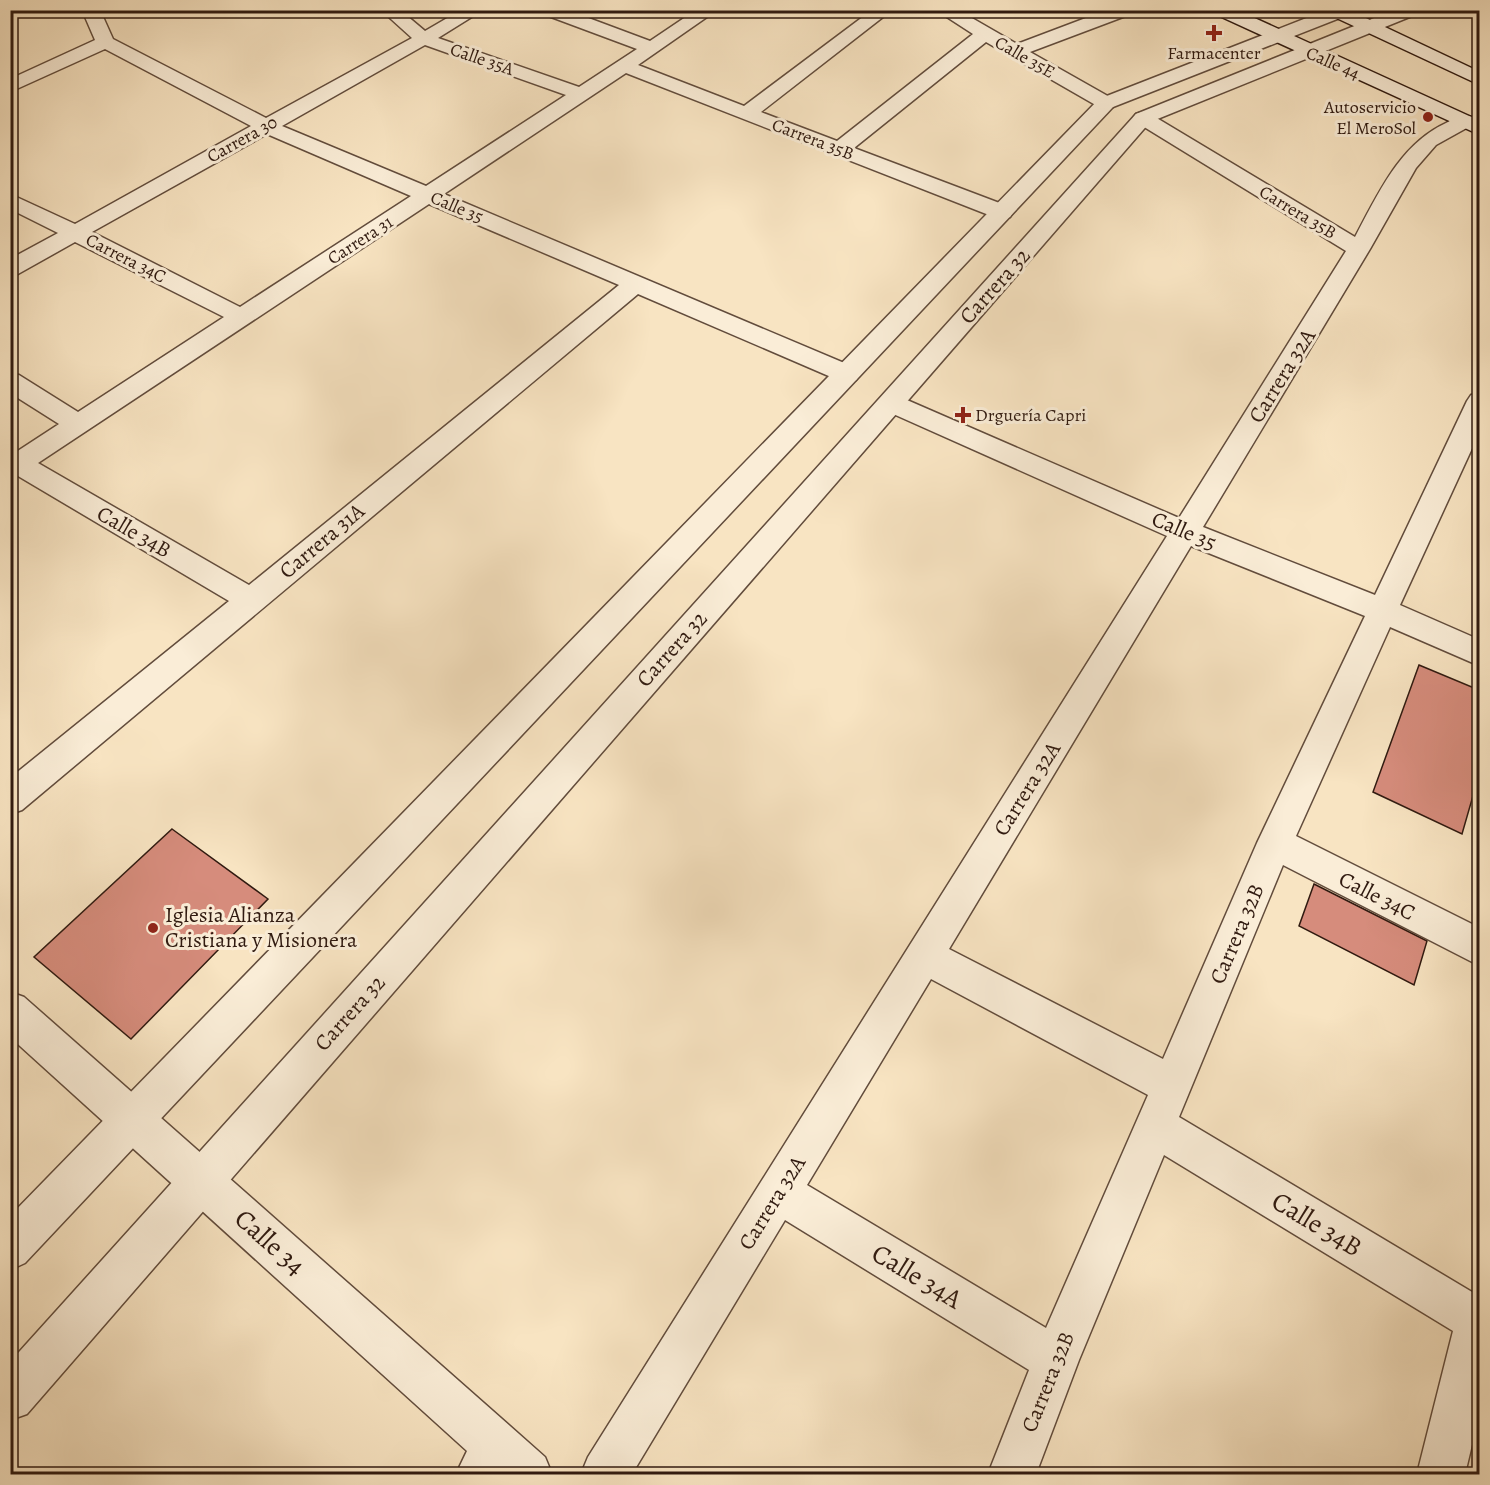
<svg xmlns="http://www.w3.org/2000/svg" width="1490" height="1485" font-family="Alegreya,serif">
  <rect width="100%" height="100%" fill="#f8e4c2"/>
  <filter id="stains"><feTurbulence type="fractalNoise" baseFrequency=".00333" numOctaves="4"/><feColorMatrix values="0 0 0 0 .2 0 0 0 0 .09 0 0 0 0 .02 0 0 0 .5 -.17"/></filter>
  <radialGradient id="worn" r=".72"><stop offset=".6" stop-color="#630" stop-opacity="0"/><stop offset="1" stop-color="#630" stop-opacity=".3"/></radialGradient>
  <g fill="#d68c7c" stroke="#301a10" stroke-width="1.5">
    <path d="M1419,665L1479,690V775L1462,834L1373,792Z"/>
    <path d="M172,829L268,899L131,1039L34,957Z"/>
    <path d="M1314,884L1427,941L1414,985L1299,926Z"/>
  </g>
  <g fill="none" stroke-linecap="round" stroke-linejoin="round">
    <g stroke="#624c3c" stroke-width="3">
      <g id="minor">
        <path d="M82,10H100L113,39L266,118L412,38L381,10H400L425,31L461,10H483L438,38L579,87L637,49L543,14L541,10H567L650,41L696,10H717L638,65L744,106L872,10H892L761,112L837,141L973,34L936,10H958L1017,44L1107,10H1133L1131,14L1030,52L1113,99L1116,103L1113,107H1099L986,42L854,148L1010,207L1013,212L1010,217L1002,219L994,217L626,73L444,194L856,368L860,374L856,380L847,382L838,380L638,294L22,810L10,814V778L229,601L18,476L10,478V456L59,424L10,393V373L19,375L78,412L224,317L75,242L18,274L10,276V259L58,233L10,209V194L75,224L251,126L105,49L10,92V79L95,40ZM425,45L566,95L426,186L282,126ZM267,134L411,196L240,307L92,232ZM429,204L619,285L249,585L38,463Z"/>
        <path d="M1143,112L1150,114L1355,237C1378,194 1400,144 1446,123C1455,118 1462,114 1472,117L1475,121L1472,125L1436,145L1416,168L1370,249L1203,527L1375,595L1467,401L1471,395L1480,393V431L1400,605L1480,640V666L1390,627L1296,836L1480,928V966L1283,865L1179,1117L1472,1292L1480,1289V1411L1465,1474H1417L1453,1331L1164,1155L1079,1360L1036,1474H988L1029,1370L785,1220L632,1474H581L588,1457L1167,536L882,409L878,403L882,397L891,394L900,397L1179,518L1346,251L1136,122L1133,118L1136,114ZM1191,546L1365,616L1257,843L1163,1059L949,949ZM931,979L1148,1095L1046,1328L807,1185Z"/>
        <path d="M10,992L24,997L545,1457L552,1474H456L467,1451L10,1037Z"/>
      </g>
    </g>
    <g stroke="#624c3c" stroke-width="3">
      <g id="tertiary">
        <path d="M1327,10H1352L1350,14L1113,107L25,1263L10,1270V1216L1099,99Z"/>
        <path d="M1394,10H1419L1417,14L1150,122L27,1414L10,1420V1362L1136,114Z"/>
      </g>
    </g>
    <g stroke="#301a10" stroke-width="3">
      <g id="secondary">
        <path d="M1213,10H1237L1480,121V135L1215,14Z"/>
        <path d="M1326,10H1349L1480,72V85L1328,14Z"/>
      </g>
    </g>
    <use href="#minor" fill="#faedd7" fill-rule="evenodd"/>
    <use href="#tertiary" fill="#faedd7" fill-rule="evenodd"/>
    <use href="#secondary" fill="#faedd7" fill-rule="evenodd"/>
  </g>
  <g fill="#8f2418" stroke="#faedd7" stroke-width="2">
    <path d="M1211 24h6v6h6v6h-6v6h-6v-6h-6v-6h6z"/>
    <circle cx="1428" cy="117" r="6"/>
    <path d="M960 406h6v6h6v6h-6v6h-6v-6h-6v-6h6z"/>
    <circle cx="153" cy="928" r="6"/>
  </g>
  <g text-anchor="middle" dominant-baseline="central" stroke-width="6" stroke-linejoin="round" paint-order="stroke">
    <g font-size="18" fill="#301a10" stroke="#faedd7">
      <text x="1214" y="53">Farmacenter</text>
      <text x="1416" y="107" text-anchor="end">Autoservicio<tspan x="1416" dy="21">El MeroSol</tspan></text>
      <text x="975" y="415" text-anchor="start">Drguería Capri</text>
    </g>
    <g font-size="18" fill="#301a10" stroke="#faedd7">
      <text transform="translate(1025 57) rotate(30)">Calle 35E</text>
      <text transform="translate(482 59) rotate(19)">Calle 35A</text>
      <text transform="translate(1333 63) rotate(24)">Calle 44</text>
      <text transform="translate(242 139) rotate(-29)">Carrera 30</text>
      <text transform="translate(813 139) rotate(21)">Carrera 35B</text>
      <text transform="translate(457 207) rotate(23)">Calle 35</text>
      <text transform="translate(1298 212) rotate(31)">Carrera 35B</text>
      <text transform="translate(360 240) rotate(-33)">Carrera 31</text>
      <text transform="translate(126 258) rotate(27)">Carrera 34C</text>
    </g>
    <g font-size="22" fill="#301a10" stroke="#faedd7">
      <text transform="translate(995 286) rotate(-48)">Carrera 32</text>
      <text transform="translate(1282 376) rotate(-58)">Carrera 32A</text>
      <text transform="translate(1184 531) rotate(23)">Calle 35</text>
      <text transform="translate(134 532) rotate(30)">Calle 34B</text>
      <text transform="translate(322 541) rotate(-40)">Carrera 31A</text>
      <text transform="translate(672 649) rotate(-48)">Carrera 32</text>
      <text transform="translate(1027 789) rotate(-58)">Carrera 32A</text>
      <text transform="translate(1377 896) rotate(27)">Calle 34C</text>
      <text transform="translate(1237 934) rotate(-67)">Carrera 32B</text>
      <text transform="translate(350 1013) rotate(-48)">Carrera 32</text>
      <text transform="translate(772 1203) rotate(-58)">Carrera 32A</text>
      <text transform="translate(1048 1382) rotate(-68)">Carrera 32B</text>
    </g>
    <g font-size="22" fill="#301a10" stroke="#faedd7" text-anchor="start">
      <text x="165" y="915">Iglesia Alianza<tspan x="165" dy="25">Cristiana y Misionera</tspan></text>
    </g>
    <g font-size="27" fill="#301a10" stroke="#faedd7">
      <text transform="translate(1317 1224) rotate(31)">Calle 34B</text>
      <text transform="translate(270 1242) rotate(42)">Calle 34</text>
      <text transform="translate(917 1276) rotate(31)">Calle 34A</text>
    </g>
  </g>
  <rect width="1490" height="1485" fill="none" stroke="#f8e4c2" stroke-width="36"/>
  <rect x="12" y="12" width="1466" height="1461" fill="none" stroke="#301a10" stroke-width="3"/>
  <rect x="18" y="18" width="1454" height="1449" fill="none" stroke="#301a10" stroke-width="1.5"/>
  <rect width="100%" height="100%" filter="url(#stains)"/>
  <rect width="100%" height="100%" fill="url(#worn)"/>
</svg>
